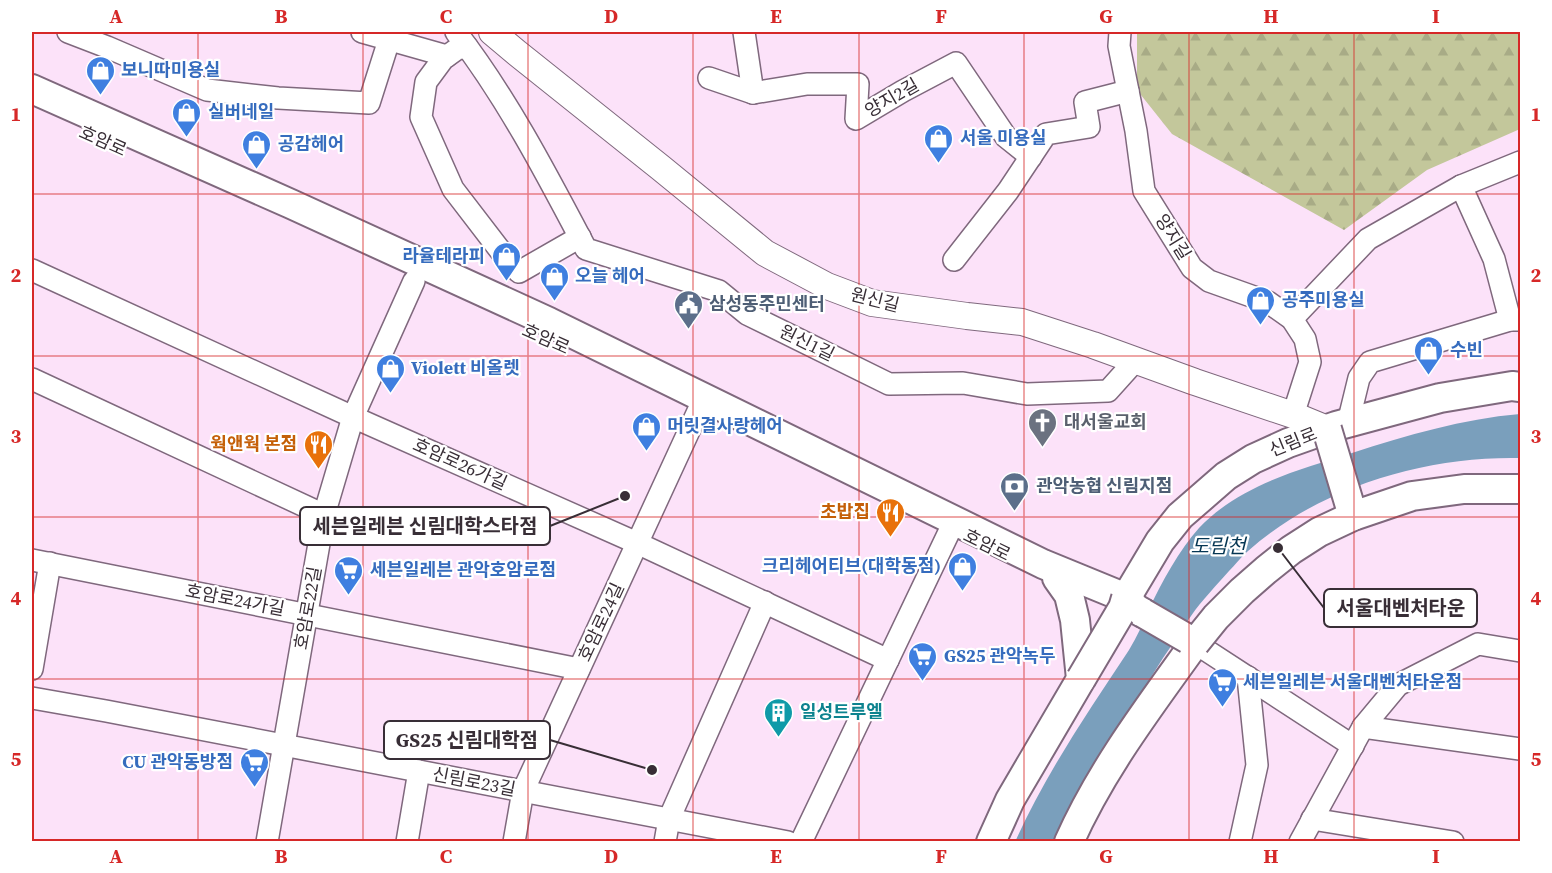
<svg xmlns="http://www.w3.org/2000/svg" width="1552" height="873" viewBox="0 0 1552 873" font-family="'Source Serif 4','Noto Sans KR',serif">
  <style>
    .forest { fill: url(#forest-firs) }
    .water { fill: #7a9fbc }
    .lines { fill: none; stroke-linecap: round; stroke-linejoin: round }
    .minor-casing { stroke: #7f687d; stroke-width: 24 }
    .tertiary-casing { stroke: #7f687d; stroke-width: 28 }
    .secondary-casing { stroke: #7f687d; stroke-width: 32 }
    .minor { stroke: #fff; stroke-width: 21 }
    .tertiary { stroke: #fff; stroke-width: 26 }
    .secondary { stroke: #fff; stroke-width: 28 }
    .secondary-bridge-casing { stroke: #7f687d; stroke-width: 32; stroke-linecap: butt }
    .secondary-bridge { stroke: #fff; stroke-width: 28 }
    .grid { fill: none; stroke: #d62828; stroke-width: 1.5; stroke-opacity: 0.55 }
    .labels { text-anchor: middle; stroke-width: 4.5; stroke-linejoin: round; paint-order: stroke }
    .shop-label { font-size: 18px; font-weight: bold; fill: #366cbe; stroke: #fff; text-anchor: start }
    .street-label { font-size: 18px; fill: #382e36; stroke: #fff }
    .service-label { font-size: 18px; font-weight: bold; fill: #4e5e75; stroke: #fff; text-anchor: start }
    .worship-label { font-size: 18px; font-weight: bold; fill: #5b616d; stroke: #fff; text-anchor: start }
    .food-label { font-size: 18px; font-weight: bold; fill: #c56008; stroke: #fff; text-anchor: end }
    .culture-label { font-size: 18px; font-weight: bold; fill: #0d838f; stroke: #fff; text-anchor: start }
    .water-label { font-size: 20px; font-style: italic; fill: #053653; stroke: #fff }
    .leader { fill: none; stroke: #382e36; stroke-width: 2 }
    .callout-dot { fill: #382e36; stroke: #fff; stroke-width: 2 }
    .callout { fill: #fff; stroke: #382e36; stroke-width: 2 }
    .callout-label { font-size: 20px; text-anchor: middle; font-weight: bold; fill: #382e36 }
    .neatline { fill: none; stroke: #d62828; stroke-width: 2 }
    .grid-label { font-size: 20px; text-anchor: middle; font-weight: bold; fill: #d62828 }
  </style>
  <defs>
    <pattern id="forest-firs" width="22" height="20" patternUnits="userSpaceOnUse" patternTransform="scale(1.5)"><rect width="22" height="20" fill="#c3c79b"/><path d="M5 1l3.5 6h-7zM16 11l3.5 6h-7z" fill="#a8ab86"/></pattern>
  </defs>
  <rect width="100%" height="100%" fill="#fce2f9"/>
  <path class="forest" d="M1137,32H1520V129L1427,170L1344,230L1172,134L1137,90Z"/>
  <path class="water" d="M1520,414V458C1425,456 1320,487 1248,551C1241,557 1235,565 1229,571C1216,586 1202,600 1191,616C1181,630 1173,644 1163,658C1125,718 1090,779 1055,841L1015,842C1046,773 1088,712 1129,650C1137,637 1143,623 1149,609C1162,582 1179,550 1199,528C1240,485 1298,470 1352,453C1408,435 1462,419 1520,414Z"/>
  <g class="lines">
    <defs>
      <g id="minor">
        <path d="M68,32L107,47L207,90L278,98L369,103L389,40"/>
        <path d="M362,32L447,56"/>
        <path d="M456,32C507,98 547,175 586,249L719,291L747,314L889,384L963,383L1027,394L1108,391L1135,361"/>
        <path d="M744,32L753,93"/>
        <path d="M1120,32L1119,46L1136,131L1144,191L1192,268L1209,281L1268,302L1292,319L1305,339L1310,362L1293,415"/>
        <path d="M467,47L457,49L443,59L426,82L421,117L453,189L509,262L519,272L580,237"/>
        <path d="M709,78L753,93L807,84H858L856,119L903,91L956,63L1006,137L1031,157"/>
        <path d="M1461,186L1494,259L1510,320"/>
        <path d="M954,260L1008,191L1046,134L1089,127L1085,102L1128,91"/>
        <path d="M32,270L353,417L637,543L888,660"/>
        <path d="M1292,319L1368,239L1461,186L1520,162"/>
        <path d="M32,379L324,515"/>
        <path d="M1348,423L1359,378L1370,362L1510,320H1520"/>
        <path d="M32,560L579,669"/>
        <path d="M1195,643L1353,746"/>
        <path d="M32,669L50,563"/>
        <path d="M32,698L106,711L788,842"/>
        <path d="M1363,727L1520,749"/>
        <path d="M1312,819L1453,842"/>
        <path d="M267,842L324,515L353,417L414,281"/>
        <path d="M407,842L419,771"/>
        <path d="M514,842L523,791L700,407"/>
        <path d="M665,842L669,819L765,602"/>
        <path d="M801,842L951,528"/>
        <path d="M1240,842L1257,765L1248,677"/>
        <path d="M1300,842L1363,727L1398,685L1478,644L1520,651"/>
      </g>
      <path id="tertiary" d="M492,32L517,53L661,168L765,253L827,286L872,303L967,316L1022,322L1093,345L1195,382L1293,415L1327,429"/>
      <g id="secondary">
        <path d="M32,89L291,204L549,322L1043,564L1126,598L1136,609L1143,613"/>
        <path d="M1126,598L1160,541L1180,516L1226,476L1253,459L1288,443L1336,426L1440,398L1512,386L1520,387"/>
        <path d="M991,842L1010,800L1081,679L1075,620L1069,595L1057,578"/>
        <path d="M1069,842C1101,770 1149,707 1195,643L1188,639"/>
      </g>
    </defs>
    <use href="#minor" class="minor-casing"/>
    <use href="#tertiary" class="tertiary-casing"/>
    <use href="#secondary" class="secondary-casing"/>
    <use href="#minor" class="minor"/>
    <use href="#tertiary" class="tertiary"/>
    <use href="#secondary" class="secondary"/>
    <defs>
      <g id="secondary-bridge">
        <path d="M1327,429L1353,516"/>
        <path d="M1143,613L1188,639"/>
        <path d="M1195,643L1216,617L1242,591L1266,570L1291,550L1319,532L1353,516L1412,496L1464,489H1520"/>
        <path d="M1081,679L1123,608L1126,598"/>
      </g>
    </defs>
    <use href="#secondary-bridge" class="secondary-bridge-casing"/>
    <use href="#secondary-bridge" class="secondary-bridge"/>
  </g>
  <path class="grid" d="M198,32V842M363,32V842M528,32V842M693,32V842M859,32V842M1024,32V842M1189,32V842M1354,32V842M32,194H1520M32,356H1520M32,517H1520M32,679H1520"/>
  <defs>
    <symbol id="shop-pin" viewBox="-11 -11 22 30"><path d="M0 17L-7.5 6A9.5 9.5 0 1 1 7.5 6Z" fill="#3f7fe0" stroke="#fff"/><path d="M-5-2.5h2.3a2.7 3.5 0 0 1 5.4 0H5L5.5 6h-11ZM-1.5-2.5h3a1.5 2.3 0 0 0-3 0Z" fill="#fff"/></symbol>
    <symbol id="civic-pin" viewBox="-11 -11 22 30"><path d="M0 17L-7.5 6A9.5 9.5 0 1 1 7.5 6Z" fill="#5c6f8a" stroke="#fff"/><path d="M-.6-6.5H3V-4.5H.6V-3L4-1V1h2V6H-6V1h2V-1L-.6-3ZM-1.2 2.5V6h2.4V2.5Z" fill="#fff"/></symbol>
    <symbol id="church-pin" viewBox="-11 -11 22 30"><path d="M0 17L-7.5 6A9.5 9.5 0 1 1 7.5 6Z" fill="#6b7280" stroke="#fff"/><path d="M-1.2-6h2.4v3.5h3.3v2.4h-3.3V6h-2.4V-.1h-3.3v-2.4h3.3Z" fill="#fff"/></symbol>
    <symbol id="restaurant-pin" viewBox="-11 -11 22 30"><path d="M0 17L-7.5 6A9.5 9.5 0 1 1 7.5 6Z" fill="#e8710a" stroke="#fff"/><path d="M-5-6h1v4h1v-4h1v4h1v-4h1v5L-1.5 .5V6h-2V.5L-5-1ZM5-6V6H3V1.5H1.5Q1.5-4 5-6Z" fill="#fff"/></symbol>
    <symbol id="bank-pin" viewBox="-11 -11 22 30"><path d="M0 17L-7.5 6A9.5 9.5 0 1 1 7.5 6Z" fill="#5c6f8a" stroke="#fff"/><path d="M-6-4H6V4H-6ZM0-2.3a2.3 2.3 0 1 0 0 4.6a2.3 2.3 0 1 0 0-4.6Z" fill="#fff"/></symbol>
    <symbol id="supermarket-pin" viewBox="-11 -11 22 30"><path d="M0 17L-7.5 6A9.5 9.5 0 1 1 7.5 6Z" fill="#3f7fe0" stroke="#fff"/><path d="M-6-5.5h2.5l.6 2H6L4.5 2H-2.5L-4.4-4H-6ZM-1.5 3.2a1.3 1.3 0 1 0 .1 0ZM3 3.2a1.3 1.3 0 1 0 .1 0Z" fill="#fff"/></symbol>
    <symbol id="building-pin" viewBox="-11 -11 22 30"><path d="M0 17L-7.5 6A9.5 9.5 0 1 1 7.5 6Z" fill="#0f9aa8" stroke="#fff"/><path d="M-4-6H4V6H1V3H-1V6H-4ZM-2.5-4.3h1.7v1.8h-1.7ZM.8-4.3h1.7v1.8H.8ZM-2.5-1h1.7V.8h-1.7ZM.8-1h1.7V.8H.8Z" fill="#fff"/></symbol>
  </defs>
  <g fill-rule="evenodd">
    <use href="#shop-pin" x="84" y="54" width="33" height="45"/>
    <use href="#shop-pin" x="170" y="96" width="33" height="45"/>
    <use href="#shop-pin" x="922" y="122" width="33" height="45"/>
    <use href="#shop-pin" x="240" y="128" width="33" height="45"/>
    <use href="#shop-pin" x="490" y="240" width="33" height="45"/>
    <use href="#shop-pin" x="538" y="260" width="33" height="45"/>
    <use href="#shop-pin" x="1244" y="284" width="33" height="45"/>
    <use href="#civic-pin" x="672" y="288" width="33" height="45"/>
    <use href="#shop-pin" x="1412" y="334" width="33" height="45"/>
    <use href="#shop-pin" x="374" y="352" width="33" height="45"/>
    <use href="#church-pin" x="1026" y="406" width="33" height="45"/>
    <use href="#shop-pin" x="630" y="410" width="33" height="45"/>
    <use href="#restaurant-pin" x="302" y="428" width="33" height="45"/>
    <use href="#bank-pin" x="998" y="470" width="33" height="45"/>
    <use href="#restaurant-pin" x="874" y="496" width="33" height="45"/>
    <use href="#shop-pin" x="946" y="550" width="33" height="45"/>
    <use href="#supermarket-pin" x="332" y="554" width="33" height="45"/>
    <use href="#supermarket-pin" x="906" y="640" width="33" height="45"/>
    <use href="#supermarket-pin" x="1206" y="666" width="33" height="45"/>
    <use href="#building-pin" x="762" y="696" width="33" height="45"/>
    <use href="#supermarket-pin" x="238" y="746" width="33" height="45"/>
  </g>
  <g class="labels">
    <g class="shop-label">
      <text x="121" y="76">보니따미용실</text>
      <text x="208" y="118">실버네일</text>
      <text x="960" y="144">서울 미용실</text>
      <text x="278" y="150">공감헤어</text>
      <text x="485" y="262" text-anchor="end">라율테라피</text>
      <text x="575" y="282">오늘 헤어</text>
      <text x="1282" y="306">공주미용실</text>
      <text x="1450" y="356">수빈</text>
      <text x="411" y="374">Violett 비올렛</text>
      <text x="667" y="432">머릿결사랑헤어</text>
      <text x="941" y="572" text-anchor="end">크리헤어티브(대학동점)</text>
      <text x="370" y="576">세븐일레븐 관악호암로점</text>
      <text x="944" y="662">GS25 관악녹두</text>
      <text x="1243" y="688">세븐일레븐 서울대벤처타운점</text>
      <text x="233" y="768" text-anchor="end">CU 관악동방점</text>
    </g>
    <g class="street-label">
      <text transform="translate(892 98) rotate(-30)" y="6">양지2길</text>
      <text transform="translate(103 141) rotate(24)" y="6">호암로</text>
      <text transform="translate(1173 237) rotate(58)" y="6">양지길</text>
      <text transform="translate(875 300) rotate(14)" y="6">원신길</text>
      <text transform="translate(546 339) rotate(24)" y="6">호암로</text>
      <text transform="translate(807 343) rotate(26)" y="6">원신1길</text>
      <text transform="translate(1293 442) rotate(-22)" y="6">신림로</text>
      <text transform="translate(460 464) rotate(24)" y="6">호암로26가길</text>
      <text transform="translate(987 545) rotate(26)" y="6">호암로</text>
      <text transform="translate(235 600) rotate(11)" y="6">호암로24가길</text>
      <text transform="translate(308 608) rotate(-80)" y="6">호암로22길</text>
      <text transform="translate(601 622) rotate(-65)" y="6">호암로24길</text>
      <text transform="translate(474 782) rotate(11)" y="6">신림로23길</text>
    </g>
    <g class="service-label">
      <text x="709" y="310">삼성동주민센터</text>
      <text x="1036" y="492">관악농협 신림지점</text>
    </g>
    <g class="worship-label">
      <text x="1064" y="428">대서울교회</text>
    </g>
    <g class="food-label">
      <text x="297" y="450">웍앤웍 본점</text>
      <text x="870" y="518">초밥집</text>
    </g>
    <g class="culture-label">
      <text x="800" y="718">일성트루엘</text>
    </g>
    <g class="water-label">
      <text x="1218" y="553">도림천</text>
    </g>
  </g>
  <path class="leader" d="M625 496L550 526M1278 548L1324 608M652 770L550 740"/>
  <g class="callout-dot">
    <circle cx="625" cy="496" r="6"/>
    <circle cx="1278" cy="548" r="6"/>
    <circle cx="652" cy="770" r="6"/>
  </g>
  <g class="callout">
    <rect x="300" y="507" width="250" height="38" rx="6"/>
    <rect x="1324" y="589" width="153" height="38" rx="6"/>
    <rect x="384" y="721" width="166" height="38" rx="6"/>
  </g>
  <g class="callout-label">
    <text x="425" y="533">세븐일레븐 신림대학스타점</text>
    <text x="1401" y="615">서울대벤처타운</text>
    <text x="467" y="747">GS25 신림대학점</text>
  </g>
  <rect width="1552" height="873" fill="none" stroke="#ffffff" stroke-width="66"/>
  <rect x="33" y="33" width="1486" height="807" class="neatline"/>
  <g class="grid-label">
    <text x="116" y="23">A</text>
    <text x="281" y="23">B</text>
    <text x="446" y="23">C</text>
    <text x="611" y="23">D</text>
    <text x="776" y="23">E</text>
    <text x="941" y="23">F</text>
    <text x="1106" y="23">G</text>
    <text x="1271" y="23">H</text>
    <text x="1436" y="23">I</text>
    <text x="16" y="121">1</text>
    <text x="1536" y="121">1</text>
    <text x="16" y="282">2</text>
    <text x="1536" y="282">2</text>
    <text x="16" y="443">3</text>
    <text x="1536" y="443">3</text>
    <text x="16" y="605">4</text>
    <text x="1536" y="605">4</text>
    <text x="16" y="766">5</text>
    <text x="1536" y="766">5</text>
    <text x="116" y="863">A</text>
    <text x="281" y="863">B</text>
    <text x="446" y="863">C</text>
    <text x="611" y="863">D</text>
    <text x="776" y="863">E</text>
    <text x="941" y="863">F</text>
    <text x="1106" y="863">G</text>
    <text x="1271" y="863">H</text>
    <text x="1436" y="863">I</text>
  </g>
</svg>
